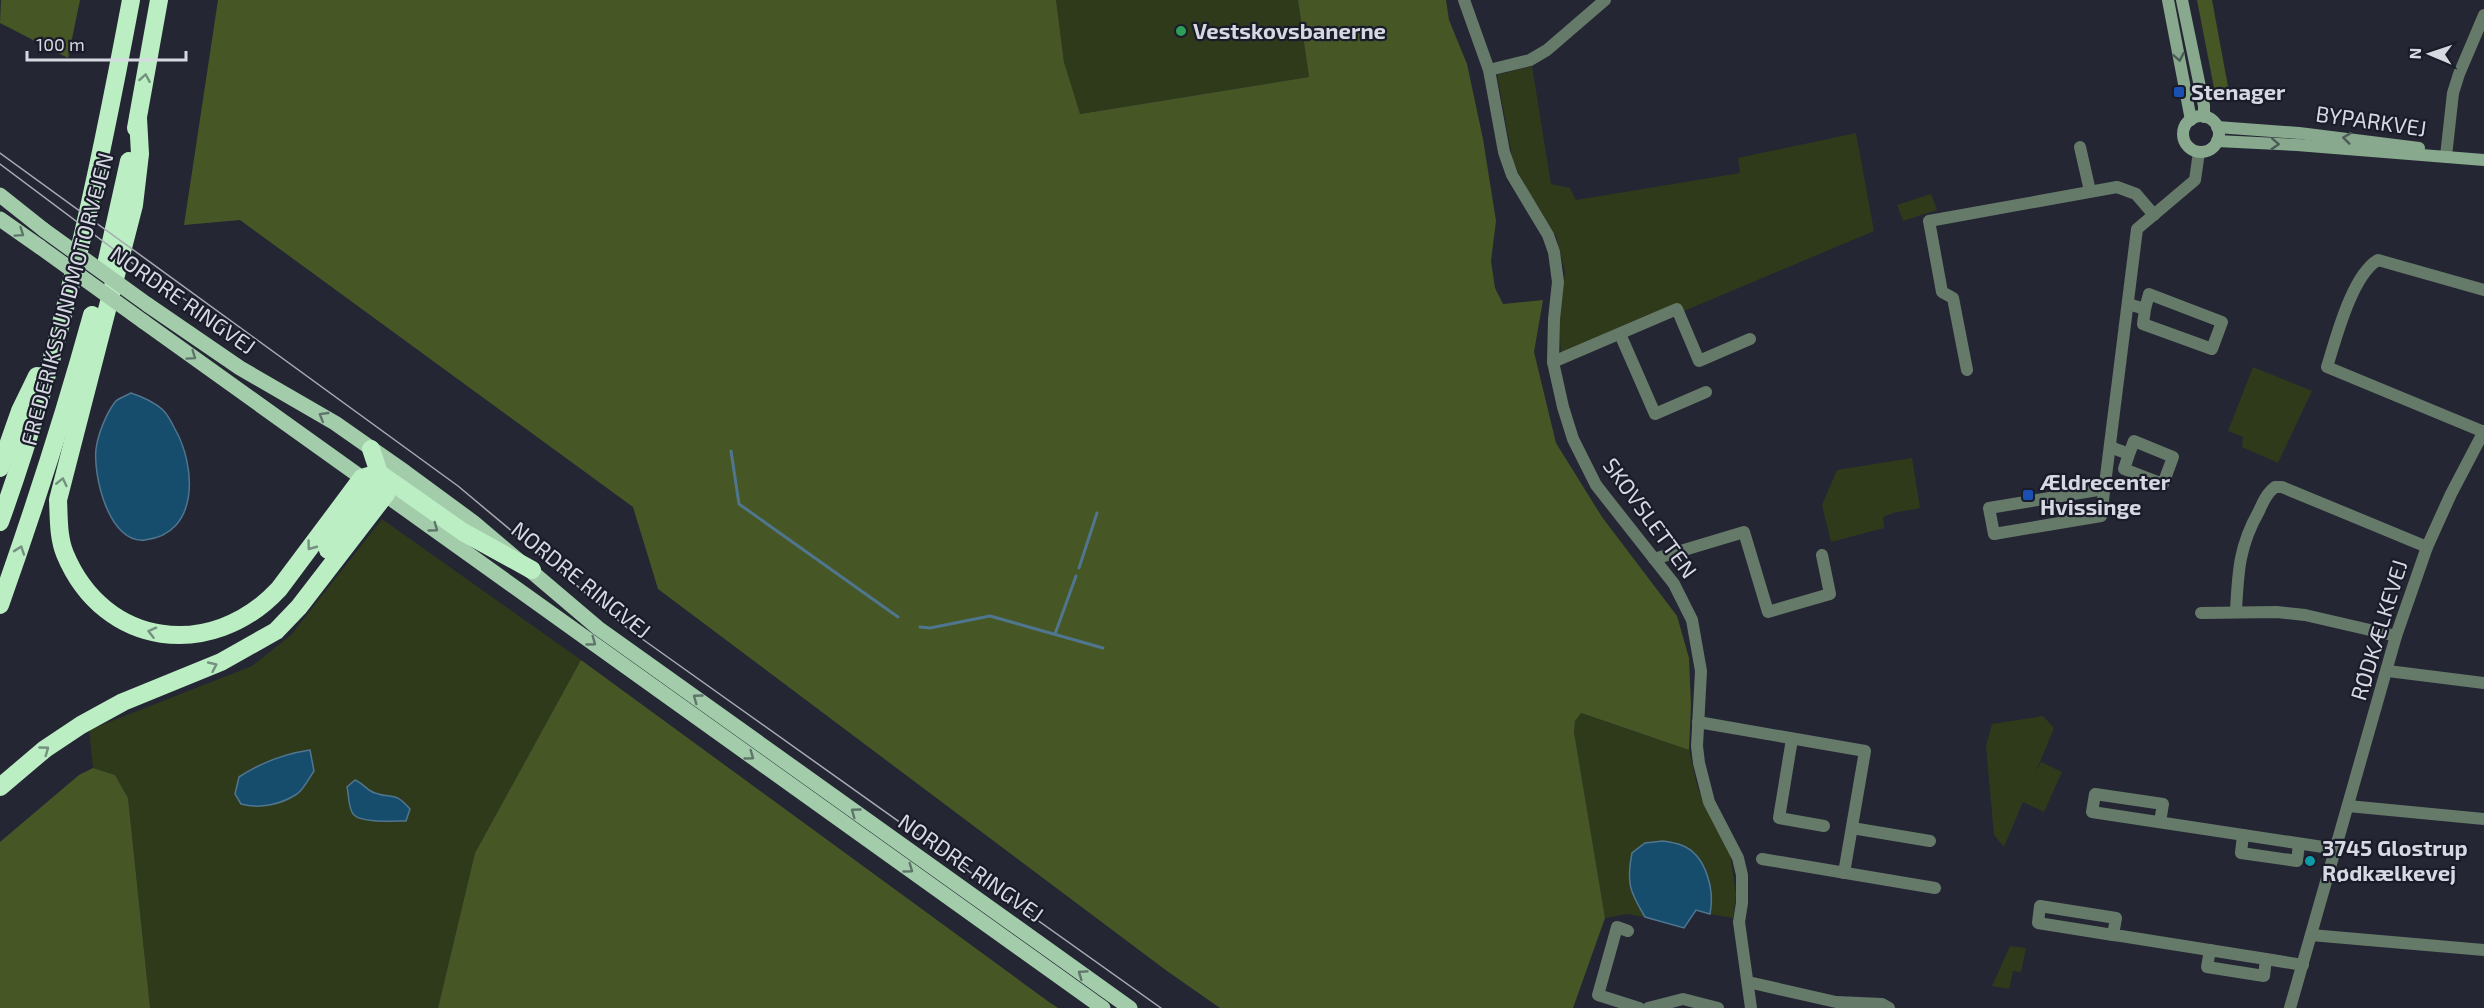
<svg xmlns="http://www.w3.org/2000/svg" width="2484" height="1008" viewBox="0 0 2484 1008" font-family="'Exo 2',sans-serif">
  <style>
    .green { fill: #2f3a1b }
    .forest { fill: #465725 }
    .water { fill: #164c6c; stroke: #50768f; stroke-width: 1.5 }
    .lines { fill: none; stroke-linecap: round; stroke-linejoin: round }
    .stream { stroke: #50768f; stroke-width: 3 }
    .street { stroke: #667a69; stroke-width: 12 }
    .secondary { stroke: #88a98e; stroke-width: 12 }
    .primary { stroke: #a3cdaa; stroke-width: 15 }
    .highway { stroke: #bceec4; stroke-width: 18 }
    .tram { stroke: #a8aab4; stroke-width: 1.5 }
    .primary-bridge { stroke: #a3cdaa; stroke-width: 15 }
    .oneway { stroke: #4c5b57 }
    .oneway2 { stroke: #74907f }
    .oneway3 { stroke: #5f746a }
    .leisure-dot { fill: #2e9e5b; stroke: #1b1c2a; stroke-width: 2 }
    .transit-dot { fill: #1a4fb4; stroke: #1b1c2a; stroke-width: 2 }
    .culture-dot { fill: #0f9aa8; stroke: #1b1c2a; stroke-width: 2 }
    .labels { text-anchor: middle; stroke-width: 4.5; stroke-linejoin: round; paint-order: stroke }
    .poi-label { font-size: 22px; font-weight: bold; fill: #d7d9e2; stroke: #1b1c2a; text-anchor: start }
    .street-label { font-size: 22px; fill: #d7d9e2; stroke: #1b1c2a }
  </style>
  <rect width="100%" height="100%" fill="#242634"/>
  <g class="green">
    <path d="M1056,0H1298L1309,77L1079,114L1064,62Z"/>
    <path d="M1532,66L1551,184L1570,188L1576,200L1740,173L1738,158L1856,133L1874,231L1684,311L1679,304L1561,354L1559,321L1565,272L1556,236L1528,193L1513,162L1497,75Z"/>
    <path d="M1931,194L1937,210L1903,221L1897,205Z"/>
    <path d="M2253,367L2312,391L2278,463L2242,447L2243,437L2228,431Z"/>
    <path d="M1912,458L1920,508L1893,513L1883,517L1884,528L1831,542L1822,505L1837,470Z"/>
    <path d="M382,519L581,660L475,853L438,1008H150L128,798L115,775L93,768L89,730L252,666L291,635Z"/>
    <path d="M1580,713L1689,750L1698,789L1730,854L1736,895L1733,918L1710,914L1712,903L1707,873L1645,843L1632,853C1626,883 1630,892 1645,917L1627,914L1605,918L1574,732L1575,721Z"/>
    <path d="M2043,716L2054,728L2035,774L2041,762L2062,772L2044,812L2023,802L2004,847L1994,835L1986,746L1992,724Z"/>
    <path d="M2010,946L2026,948L2021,972L2013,971L2009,989L1992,986Z"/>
  </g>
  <g class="forest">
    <path d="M1,0H80L68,58L0,23Z"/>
    <path d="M218,0H1056L1064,62L1080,114L1309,77L1298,0H1446L1449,20L1467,64L1483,139L1496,221L1491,261L1495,288L1503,304L1543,300L1534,352L1556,443L1602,517L1677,616L1689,658L1691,705L1689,750L1581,713L1575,721L1574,732L1605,918L1573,1008H1220L1167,971L658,589L633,507L240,220L184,225Z"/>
    <path d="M2197,0H2212L2229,92L2215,93Z"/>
    <path d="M581,660L1049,1002L1058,1008H438L475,853Z"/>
    <path d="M93,768L115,775L128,798L150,1008H0V842L79,775Z"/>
  </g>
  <g class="water">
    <path d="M131,393C143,397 153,401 163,410C168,415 172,423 175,429C196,466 200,534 145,540C109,544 93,476 96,449C98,434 106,414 115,402C118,398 126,396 131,393Z"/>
    <path d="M310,750L314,771C309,778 304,789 297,794C280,805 259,809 241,804L235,794L239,777C262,762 283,754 310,750Z"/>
    <path d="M355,780C363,783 367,791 375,793C394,800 393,790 410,809L406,821C394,821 362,823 354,815C348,809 349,795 347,787Z"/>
    <path d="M1663,841C1669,842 1676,843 1681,845C1706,854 1715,890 1710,914L1696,910L1684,928L1645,917C1630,892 1626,883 1632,853L1645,843Z"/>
  </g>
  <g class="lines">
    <g class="stream">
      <path d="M731,451L739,504L898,617"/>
      <path d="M1079,568L1097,513"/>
      <path d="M920,627L930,628L990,616L1103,648"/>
      <path d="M1055,634L1076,576"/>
    </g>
    <g class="street">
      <path d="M1464,0L1489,70L1504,152L1512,175L1548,235L1554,252L1558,282L1554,319L1553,362L1563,407L1573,439L1596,485L1674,584L1692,620L1701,671L1697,746L1699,763L1709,802L1738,858L1742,875V903L1739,922L1751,1008"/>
      <path d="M1489,70L1530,60L1547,50L1605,0"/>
      <path d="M2080,147L2090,191"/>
      <path d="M2446,156L2453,93L2459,74L2484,15"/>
      <path d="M2128,304L2145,309L2143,324L2212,349L2222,322L2149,294L2145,309"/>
      <path d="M1620,334L1655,414L1706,392"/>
      <path d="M1553,362L1677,309L1699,361L1750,339"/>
      <path d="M1967,370L1953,298L1942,292L1929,221L2117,187L2136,194L2154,215"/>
      <path d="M2484,432L2327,367C2336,338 2352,275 2378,260L2484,290"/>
      <path d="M2110,447L2129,454L2124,469L2163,484L2173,457L2134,441L2129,454"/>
      <path d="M2104,489L1989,508L1994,534L2101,516L2137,229L2195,180L2199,152"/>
      <path d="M1654,559L1744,532L1768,612L1830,594L1822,555"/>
      <path d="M2236,611C2238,572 2239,546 2259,511C2263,502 2267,493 2275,487H2282L2427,547"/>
      <path d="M2201,613L2277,612L2305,615L2396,636"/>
      <path d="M2388,671L2484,683"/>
      <path d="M1698,722L1865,751L1844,873"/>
      <path d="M1792,739L1779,818L1824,826"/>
      <path d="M2348,806L2484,819"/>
      <path d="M2160,822L2163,804L2095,794L2092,812L2336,849"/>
      <path d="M1852,828L1930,841"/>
      <path d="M2243,835L2241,853L2297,861L2299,844"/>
      <path d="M1762,859L1935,888"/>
      <path d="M1628,931L1617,927L1598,995L1639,1008"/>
      <path d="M2113,935L2116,918L2040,906L2038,923L2113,935L2121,936L2266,959C2278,961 2291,963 2303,965"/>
      <path d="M2311,935L2484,950"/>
      <path d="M2210,950L2207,967L2264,976L2266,959"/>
      <path d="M1748,982L1836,1002L1882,1004L1889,1008"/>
      <path d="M1648,1008L1683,999L1718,1008"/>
      <path d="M2290,1008L2396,636L2427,547L2451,494L2484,431"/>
    </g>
    <g class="secondary">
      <path d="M2168,0L2191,120"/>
      <path d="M2182,0L2204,106V117"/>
      <circle cx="2201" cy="134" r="18"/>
      <path d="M2217,127L2299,133L2419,148"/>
      <path d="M2217,141L2297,145L2484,160"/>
    </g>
    <g class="primary">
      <path d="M0,195L44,230"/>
      <path d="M0,219L40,247"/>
      <path d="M148,305L240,368L335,423L405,472L473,522L598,628L1130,1008"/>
      <path d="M144,322L1103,1008"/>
    </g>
    <g class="highway">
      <path d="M138,118L140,154L134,205L58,500C59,518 58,537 65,554C104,648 212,661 279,589L362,478L379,473L463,532L532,570"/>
      <path d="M136,128L159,0"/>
      <path d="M107,260L129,161"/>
      <path d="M0,468L20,411L37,376"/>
      <path d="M0,522C61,353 98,176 131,0"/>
      <path d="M328,550L374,485L379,473L371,449"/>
      <path d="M0,605C34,509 65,413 92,315"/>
      <path d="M0,787L45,749L81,725L123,702L221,662L276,631L299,607L386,494"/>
    </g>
    <g class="tram">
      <path d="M0,153L458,486L631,631L1161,1008"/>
      <path d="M0,164L144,272L226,327"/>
    </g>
    <g class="primary-bridge">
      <path d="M44,230L148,305"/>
      <path d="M40,247L144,322"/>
    </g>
  </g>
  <defs><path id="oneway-chevron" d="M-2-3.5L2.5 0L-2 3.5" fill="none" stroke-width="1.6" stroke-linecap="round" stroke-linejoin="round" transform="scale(1.5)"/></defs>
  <g class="oneway">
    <use href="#oneway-chevron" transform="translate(2179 57) rotate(79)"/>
    <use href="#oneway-chevron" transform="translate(2347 138) rotate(-173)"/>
    <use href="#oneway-chevron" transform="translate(2275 144) rotate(3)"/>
  </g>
  <g class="oneway2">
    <use href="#oneway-chevron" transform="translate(145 78) rotate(-80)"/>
    <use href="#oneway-chevron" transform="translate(62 482) rotate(-77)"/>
    <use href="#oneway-chevron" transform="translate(311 546) rotate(127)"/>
    <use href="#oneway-chevron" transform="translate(20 550) rotate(-71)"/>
    <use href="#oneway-chevron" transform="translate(152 632) rotate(-166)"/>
    <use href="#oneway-chevron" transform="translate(213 666) rotate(-25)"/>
    <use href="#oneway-chevron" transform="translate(45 750) rotate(-36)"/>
  </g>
  <g class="oneway3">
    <use href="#oneway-chevron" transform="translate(20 233) rotate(35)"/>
    <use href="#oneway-chevron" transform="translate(192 356) rotate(35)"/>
    <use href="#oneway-chevron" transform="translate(323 416) rotate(-149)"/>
    <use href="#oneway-chevron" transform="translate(434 528) rotate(36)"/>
    <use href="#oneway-chevron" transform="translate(592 642) rotate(36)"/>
    <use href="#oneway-chevron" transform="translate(697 698) rotate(-144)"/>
    <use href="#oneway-chevron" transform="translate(750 756) rotate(36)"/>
    <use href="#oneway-chevron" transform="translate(855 812) rotate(-144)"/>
    <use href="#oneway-chevron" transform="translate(909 869) rotate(36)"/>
    <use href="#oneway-chevron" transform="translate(1082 974) rotate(-145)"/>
  </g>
  <circle class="leisure-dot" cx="1181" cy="31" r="6"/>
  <g class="transit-dot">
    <rect x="2173" y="86" width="12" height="12" rx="3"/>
    <rect x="2022" y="489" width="12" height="12" rx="3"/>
  </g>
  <circle class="culture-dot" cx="2310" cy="861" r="6"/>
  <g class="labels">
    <g class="poi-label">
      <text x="1193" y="39">Vestskovsbanerne</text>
      <text x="2191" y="100">Stenager</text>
      <text x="2040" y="490">Ældrecenter<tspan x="2040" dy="25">Hvissinge</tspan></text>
      <text x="2322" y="856">3745 Glostrup<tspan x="2322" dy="25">Rødkælkevej</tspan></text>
    </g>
    <g class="street-label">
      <text transform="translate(2371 121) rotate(8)" y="8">BYPARKVEJ</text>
      <text transform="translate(67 299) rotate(-75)" y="8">FREDERIKSSUNDMOTORVEJEN</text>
      <text transform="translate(183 300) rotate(35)" y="8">NORDRE RINGVEJ</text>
      <text transform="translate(1650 518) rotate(54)" y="8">SKOVSLETTEN</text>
      <text transform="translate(581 580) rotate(39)" y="8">NORDRE RINGVEJ</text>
      <text transform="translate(2379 630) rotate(-73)" y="8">RØDKÆLKEVEJ</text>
      <text transform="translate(971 868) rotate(35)" y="8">NORDRE RINGVEJ</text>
    </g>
  </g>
  <g transform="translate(2430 54) rotate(272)" stroke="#1b1c2a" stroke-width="4.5" paint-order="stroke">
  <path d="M0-4.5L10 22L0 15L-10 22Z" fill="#d7d9e2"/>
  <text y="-9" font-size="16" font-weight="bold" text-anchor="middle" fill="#d7d9e2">N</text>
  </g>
  <path d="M27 51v9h159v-9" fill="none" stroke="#d7d9e2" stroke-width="3"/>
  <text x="36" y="51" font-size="18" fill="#d7d9e2" stroke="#1b1c2a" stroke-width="4.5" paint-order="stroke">100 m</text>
</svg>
